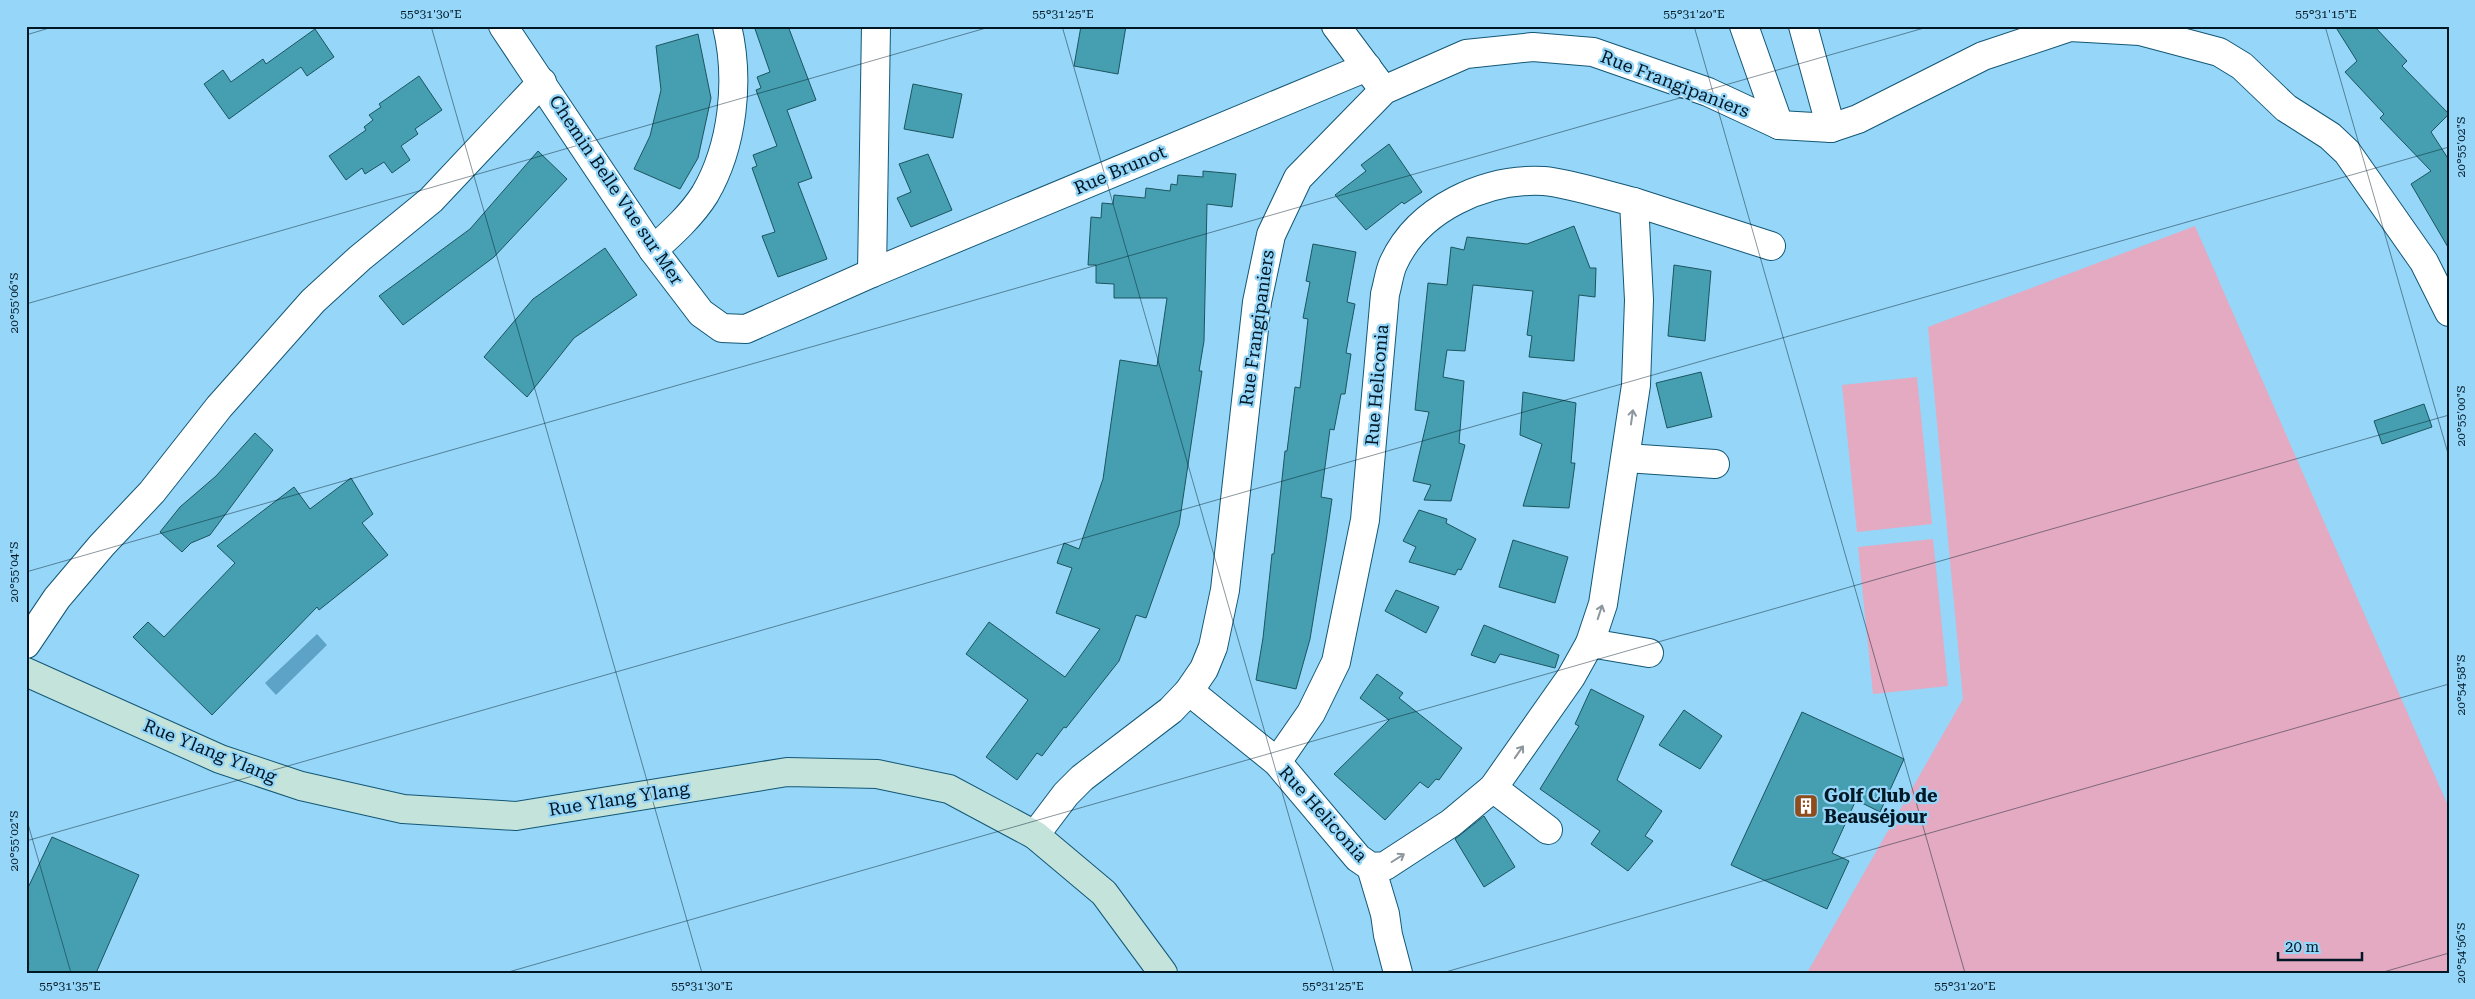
<svg xmlns="http://www.w3.org/2000/svg" width="2475" height="999" viewBox="0 0 2475 999" font-family="'Roboto Serif',serif">
  <style>
    .green { fill: #e3aac2 }
    .water { fill: #5da3c7 }
    .building { fill: #459fb0; stroke: #1c5560 }
    .lines { fill: none; stroke-linecap: round; stroke-linejoin: round }
    .street-casing { stroke: #135775; stroke-width: 30 }
    .secondary-casing { stroke: #135775; stroke-width: 30 }
    .street { stroke: #fff; stroke-width: 28 }
    .secondary { stroke: #c3e3db; stroke-width: 28 }
    .oneway { stroke: #8c979d }
    .ticks { fill: none; stroke: #001825; stroke-width: 1; stroke-opacity: 0.45 }
    .labels { text-anchor: middle; stroke-width: 4.5; stroke-linejoin: round; paint-order: stroke }
    .street-label { font-size: 18px; fill: #001825; stroke: #96d6f8 }
    .poi-label { font-size: 18px; font-weight: bold; fill: #001825; stroke: #96d6f8; text-anchor: start }
    .neatline { fill: none; stroke: #001825; stroke-width: 2 }
    .ticks-label { font-size: 12px; text-anchor: middle; fill: #001825 }
  </style>
  <rect width="100%" height="100%" fill="#96d6f8"/>
  <g class="green">
    <path d="M2195,226L2449,808V973H1807L1963,699L1928,327Z"/>
    <path d="M1917,377L1932,524L1857,532L1842,385Z"/>
    <path d="M1933,539L1948,686L1873,694L1858,547Z"/>
  </g>
  <path class="water" d="M317,634L327,645L276,695L265,683Z"/>
  <g class="building">
    <path d="M754,26H788L816,100L787,110L812,178L798,183L827,259L778,277L762,236L775,232L752,168L757,166L753,155L777,146L756,90L761,88L757,77L770,72Z"/>
    <path d="M1081,26H1126L1118,74L1074,66Z"/>
    <path d="M2335,26H2374L2407,61L2402,66L2449,114L2431,132L2449,160V249L2411,184L2431,171L2380,118L2384,114L2345,72L2357,61Z"/>
    <path d="M315,29L334,57L307,76L301,67L229,119L204,84L223,70L231,82L263,59L266,64Z"/>
    <path d="M698,34L711,98L698,158L680,189L634,169L650,136L661,90L656,46Z"/>
    <path d="M419,76L442,110L415,129L418,134L401,146L410,160L392,173L384,162L365,174L362,168L346,180L329,156L366,130L364,127L373,120L369,115L381,107L379,104Z"/>
    <path d="M913,84L962,94L953,138L904,129Z"/>
    <path d="M1389,144L1422,192L1404,204L1402,202L1366,230L1335,195L1366,171L1361,165Z"/>
    <path d="M538,151L567,179L494,257L403,325L379,296L470,229Z"/>
    <path d="M928,154L952,210L911,227L897,198L911,192L899,164Z"/>
    <path d="M1203,171L1236,174L1232,207L1207,204L1204,341L1199,371H1202L1179,525L1146,618L1136,615L1119,661L1066,728L1064,727L1042,756L1037,753L1017,780L986,757L1028,700L966,654L989,622L1065,677L1100,629L1056,613L1072,568L1057,563L1064,543L1079,549L1103,479L1120,360L1157,366L1167,298H1114V284L1096,283V265H1088L1091,217L1101,218L1102,203L1113,204L1114,195L1145,198L1146,188L1170,191L1171,184L1177,185L1178,175L1203,177Z"/>
    <path d="M1574,226L1590,268H1596L1595,297L1579,295L1574,361L1529,357L1532,336L1527,335L1533,291L1473,285L1465,351L1447,350L1443,377L1464,381L1459,443L1465,445L1451,501L1424,500L1431,485L1413,481L1429,412L1415,410L1428,283L1447,285L1451,247L1464,250L1467,237L1527,244Z"/>
    <path d="M1313,244L1356,252L1347,302L1355,304L1346,353L1351,354L1345,394H1341L1334,430L1330,429L1321,497L1332,499L1326,541L1310,639L1296,689L1256,680L1263,638L1272,554H1274L1285,451H1287L1295,387L1300,388L1308,319L1303,318L1310,282L1306,281Z"/>
    <path d="M605,248L637,295L574,338L527,397L484,357L533,299Z"/>
    <path d="M1674,265L1711,271L1705,341L1668,336Z"/>
    <path d="M1701,372L1712,417L1667,428L1656,383Z"/>
    <path d="M1523,392L1576,403L1571,463H1575L1569,508L1523,506L1542,444L1520,435Z"/>
    <path d="M2424,404L2432,427L2382,444L2374,421Z"/>
    <path d="M255,433L273,450L210,535L191,543L182,552L160,532L180,507L216,476Z"/>
    <path d="M351,478L373,514L362,523L388,555L319,610L317,607L212,715L133,637L148,622L164,637L235,563L217,546L294,487L310,509Z"/>
    <path d="M1419,510L1447,519L1446,523L1476,539L1461,570L1458,569L1455,575L1409,562L1416,547L1403,541Z"/>
    <path d="M1513,540L1568,557L1555,603L1499,587Z"/>
    <path d="M1396,590L1439,607L1426,633L1385,611Z"/>
    <path d="M1484,625L1559,655L1555,668L1500,654L1495,663L1471,655Z"/>
    <path d="M1377,674L1403,693L1399,698L1462,748L1439,780L1436,779L1428,788L1420,782L1385,820L1334,774L1389,720L1360,698Z"/>
    <path d="M1591,689L1644,716L1617,780L1662,811L1645,836L1653,841L1628,871L1591,844L1600,831L1540,789L1579,726L1575,724Z"/>
    <path d="M1684,710L1722,736L1700,769L1659,745Z"/>
    <path d="M1802,712L1904,759L1880,812L1856,800L1832,853L1849,861L1827,909L1731,865Z"/>
    <path d="M1484,816L1515,867L1484,887L1455,839Z"/>
    <path d="M52,837L139,875L96,973H26L29,963L26,961V892Z"/>
  </g>
  <g class="lines">
    <defs>
      <g id="street">
        <path d="M503,26L653,250L701,313L722,328L746,329L872,273L1367,67"/>
        <path d="M1336,26L1377,81"/>
        <path d="M1744,26L1779,125"/>
        <path d="M1803,26L1831,128"/>
        <path d="M1634,202L1771,246"/>
        <path d="M653,250C671,234 692,215 705,194C733,146 740,80 727,26"/>
        <path d="M872,273L876,26"/>
        <path d="M1626,458L1715,464"/>
        <path d="M1590,643L1649,653"/>
        <path d="M26,644L57,598L102,545L152,492L219,407L313,301L360,258L431,200L542,82"/>
        <path d="M1189,691L1277,762L1358,858L1371,867L1385,866L1451,823L1493,788L1571,677L1590,643L1603,604L1636,385L1639,300L1634,202C1608,196 1569,183 1544,181C1486,178 1418,208 1393,264C1389,273 1388,284 1385,294L1365,520L1336,662L1311,713L1277,762"/>
        <path d="M1493,788L1548,830"/>
        <path d="M1035,835L1066,794L1082,778L1171,710L1189,691L1204,669L1213,647L1225,590L1257,302L1271,235L1298,178L1384,90L1466,54L1533,47L1593,52L1708,92L1779,125L1831,128L1858,119L1983,56L2070,27L2140,31L2219,52L2242,66L2286,108L2330,136L2347,152L2424,262L2449,312"/>
        <path d="M1371,867L1385,914L1388,935L1398,973"/>
      </g>
      <path id="secondary" d="M26,672L220,759L301,786L403,809L516,816L787,772L877,774L949,789L1035,835L1104,893L1163,973"/>
    </defs>
    <use href="#street" class="street-casing"/>
    <use href="#secondary" class="secondary-casing"/>
    <use href="#street" class="street"/>
    <use href="#secondary" class="secondary"/>
  </g>
  <defs><path id="oneway-shaft" d="M-6 0H5M1.5-3L5.5 0L1.5 3" fill="none" stroke-width="1.6" stroke-linecap="round" stroke-linejoin="round" transform="scale(1.25)"/></defs>
  <g class="oneway">
    <use href="#oneway-shaft" transform="translate(1632 417) rotate(-82)"/>
    <use href="#oneway-shaft" transform="translate(1600 612) rotate(-72)"/>
    <use href="#oneway-shaft" transform="translate(1519 752) rotate(-55)"/>
    <use href="#oneway-shaft" transform="translate(1398 858) rotate(-32)"/>
  </g>
  <path class="ticks" d="M431,26L702,973M1062,26L1334,973M1694,26L1965,973M2325,26L2449,457M26,35L56,26M26,304L993,26M26,572L1931,26M26,817L71,973M26,841L2449,147M505,973L2449,415M1442,973L2449,684M2380,973L2449,953"/>
  <defs>
    <symbol id="building-square" viewBox="-11 -11 22 22"><rect x="-9" y="-9" width="18" height="18" rx="4" fill="#8f4c1c" stroke="#96d6f8"/><path d="M-4-6H4V6H1V3H-1V6H-4ZM-2.5-4.3h1.7v1.8h-1.7ZM.8-4.3h1.7v1.8H.8ZM-2.5-1h1.7V.8h-1.7ZM.8-1h1.7V.8H.8Z" fill="#fff"/></symbol>
  </defs>
  <g fill-rule="evenodd">
    <use href="#building-square" x="1792" y="792" width="28" height="28"/>
  </g>
  <g class="labels">
    <g class="street-label">
      <text transform="translate(1675 84) rotate(21)" y="6">Rue Frangipaniers</text>
      <text transform="translate(1120 170) rotate(-23)" y="6">Rue Brunot</text>
      <text transform="translate(616 190) rotate(56)" y="6">Chemin Belle Vue sur Mer</text>
      <text transform="translate(1257 328) rotate(-82)" y="6">Rue Frangipaniers</text>
      <text transform="translate(1377 385) rotate(-85)" y="6">Rue Heliconia</text>
      <text transform="translate(210 751) rotate(22)" y="6">Rue Ylang Ylang</text>
      <text transform="translate(619 799) rotate(-9)" y="6">Rue Ylang Ylang</text>
      <text transform="translate(1323 814) rotate(48)" y="6">Rue Heliconia</text>
    </g>
    <g class="poi-label">
      <text x="1824" y="802">Golf Club de<tspan x="1824" dy="21">Beauséjour</tspan></text>
    </g>
  </g>
  <rect width="2475" height="999" fill="none" stroke="#96d6f8" stroke-width="55"/>
  <path d="M2278 952v8h84v-8" fill="none" stroke="#001825" stroke-width="2.5"/>
  <text x="2285" y="952" font-size="15" fill="#001825" stroke="#96d6f8" stroke-width="4" paint-order="stroke">20 m</text>
  <rect x="28" y="28" width="2420" height="944" class="neatline"/>
  <g class="ticks-label">
    <text x="431" y="18">55°31'30"E</text>
    <text x="1063" y="18">55°31'25"E</text>
    <text x="1694" y="18">55°31'20"E</text>
    <text x="2326" y="18">55°31'15"E</text>
    <text transform="translate(2461 147) rotate(-90)" y="4">20°55'02"S</text>
    <text transform="translate(14 303) rotate(-90)" y="4">20°55'06"S</text>
    <text transform="translate(2461 416) rotate(-90)" y="4">20°55'00"S</text>
    <text transform="translate(14 572) rotate(-90)" y="4">20°55'04"S</text>
    <text transform="translate(2461 685) rotate(-90)" y="4">20°54'58"S</text>
    <text transform="translate(14 841) rotate(-90)" y="4">20°55'02"S</text>
    <text transform="translate(2461 953) rotate(-90)" y="4">20°54'56"S</text>
    <text x="70" y="990">55°31'35"E</text>
    <text x="702" y="990">55°31'30"E</text>
    <text x="1333" y="990">55°31'25"E</text>
    <text x="1965" y="990">55°31'20"E</text>
  </g>
</svg>
